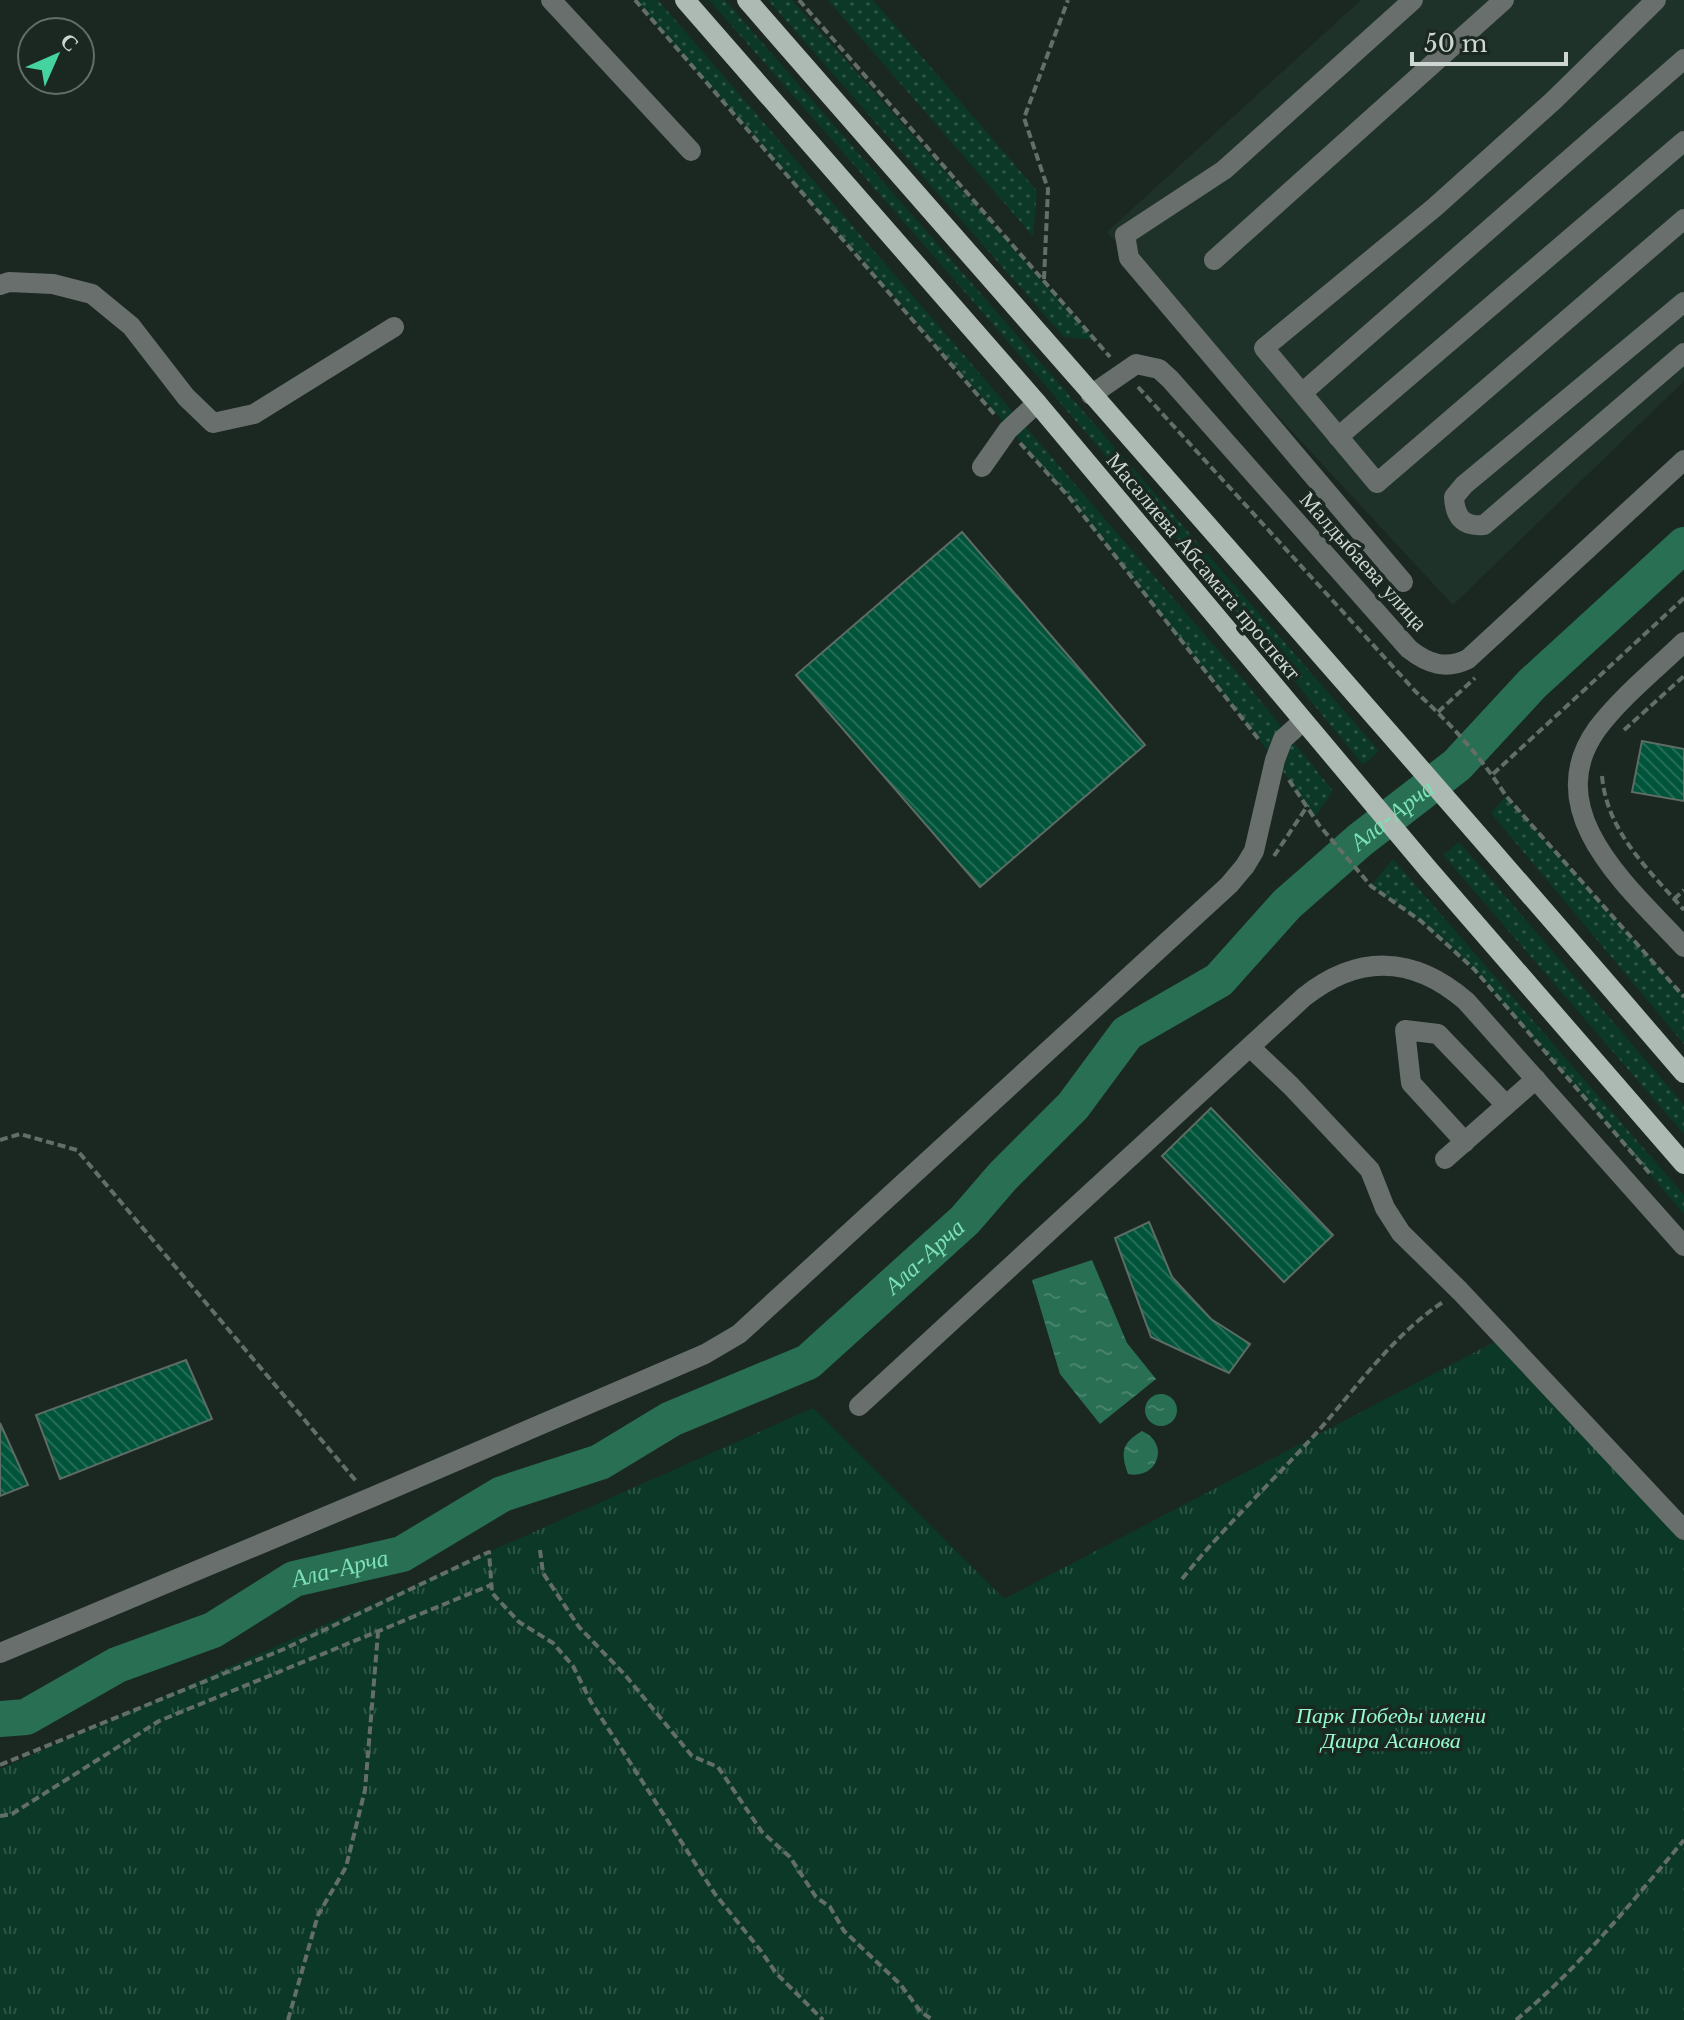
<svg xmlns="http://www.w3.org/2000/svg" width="1684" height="2020" viewBox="0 0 1684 2020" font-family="'Libre Baskerville',serif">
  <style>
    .built { fill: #1f3229 }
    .grass { fill: url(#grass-dots) }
    .park { fill: url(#park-tufts) }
    .water { fill: url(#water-ripples) }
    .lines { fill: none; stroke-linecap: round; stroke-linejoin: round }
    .river { stroke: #296f54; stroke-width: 36 }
    .building { fill: url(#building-back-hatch); stroke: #5d6c64; stroke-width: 2 }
    .path { stroke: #636e69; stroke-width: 4; stroke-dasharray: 8 4; stroke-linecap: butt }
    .minor { stroke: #696f6c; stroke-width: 20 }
    .major { stroke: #adbab3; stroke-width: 20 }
    .labels { text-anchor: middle; stroke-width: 7; stroke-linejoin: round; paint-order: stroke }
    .street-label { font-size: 22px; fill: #ced6d2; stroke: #1b2822 }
    .park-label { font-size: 22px; font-style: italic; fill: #95f9cd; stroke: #1b2822 }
    .water-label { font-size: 24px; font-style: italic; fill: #7de1b6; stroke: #1b2822 }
  </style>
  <defs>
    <pattern id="grass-dots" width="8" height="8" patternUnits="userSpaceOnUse" patternTransform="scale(2)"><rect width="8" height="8" fill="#0b3827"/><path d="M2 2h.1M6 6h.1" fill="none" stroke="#2d5445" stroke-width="1.8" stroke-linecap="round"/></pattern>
    <pattern id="park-tufts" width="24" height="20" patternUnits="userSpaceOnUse" patternTransform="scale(2)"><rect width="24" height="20" fill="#0b3827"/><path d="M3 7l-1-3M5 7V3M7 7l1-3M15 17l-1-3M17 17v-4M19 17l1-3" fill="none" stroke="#2d5445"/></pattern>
    <pattern id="water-ripples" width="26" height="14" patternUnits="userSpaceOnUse" patternTransform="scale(2)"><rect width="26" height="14" fill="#296f54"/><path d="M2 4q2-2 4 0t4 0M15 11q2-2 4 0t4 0" fill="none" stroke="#47836c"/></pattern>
    <pattern id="building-back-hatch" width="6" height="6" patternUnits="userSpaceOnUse" patternTransform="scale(2)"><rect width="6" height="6" fill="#00543a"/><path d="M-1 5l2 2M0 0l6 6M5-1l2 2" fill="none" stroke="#246c56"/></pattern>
  </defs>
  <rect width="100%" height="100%" fill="#1b2822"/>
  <path class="built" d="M1361,0H1684V381L1453,605L1107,232Z"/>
  <g class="grass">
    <path d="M635,0H658L1242,678L1333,791L1315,817L1275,760L1069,497Z"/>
    <path d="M709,0H725L1379,751L1363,765C1152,504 931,252 709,0Z"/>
    <path d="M768,0H792L1095,340L1064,337Z"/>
    <path d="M828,0H873L1037,191L1033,236Z"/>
    <path d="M1506,796L1684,996V1044L1491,813Z"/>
    <path d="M1459,842L1684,1105V1134L1443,855Z"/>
    <path d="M1393,859L1684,1195V1214L1474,969L1421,921L1371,886Z"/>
  </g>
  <path class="park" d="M1506,1336L1684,1540V2020H0V1769L813,1408L1004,1599Z"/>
  <g class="water">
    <path d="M1092,1260L1127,1343L1156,1379L1100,1424L1060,1374L1032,1280Z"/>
    <circle cx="1161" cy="1410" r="16"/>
    <path d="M1142,1431C1171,1444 1157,1480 1128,1474C1120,1452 1122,1443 1142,1431Z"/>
  </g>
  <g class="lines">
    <path class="river" id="s1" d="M0,1719L26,1717L117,1665L213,1630L294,1579L402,1554L502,1494L600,1462L671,1419L808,1362L965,1220L1003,1176L1073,1106L1127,1033L1219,980L1287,904L1360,840L1457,765L1532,684L1684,545"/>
  </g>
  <g class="building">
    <path d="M962,532L1145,745L980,887L796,675Z"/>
    <path d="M1642,741L1684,749V801L1632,792Z"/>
    <path d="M1211,1108L1333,1235L1284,1282L1162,1156Z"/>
    <path d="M1149,1222L1172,1277L1211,1319L1250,1344L1229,1373L1151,1337L1115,1238Z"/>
    <path d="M186,1360L212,1419L60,1479L36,1415Z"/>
    <path d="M0,1423L28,1485L0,1496Z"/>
  </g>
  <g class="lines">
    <g class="path">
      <path d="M635,0L995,415"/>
      <path d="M799,0L1110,357"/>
      <path d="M1044,279L1048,189L1024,118L1068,0"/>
      <path d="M1138,387L1416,692C1450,723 1482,758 1506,796L1684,997"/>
      <path d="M1020,443L1069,497L1260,741"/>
      <path d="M1438,712L1475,678"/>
      <path d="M1624,730L1684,676"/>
      <path d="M1493,774L1684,598"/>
      <path d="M1602,776C1607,832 1648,869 1684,910"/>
      <path d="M1289,780L1319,825L1371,886L1421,921L1474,969L1652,1176"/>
      <path d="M1274,856L1308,805"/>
      <path d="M1674,899L1684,890"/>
      <path d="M0,1140L20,1134L77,1150L356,1481"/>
      <path d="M540,1550L543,1573L579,1627L625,1675L692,1756L718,1767L762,1832L790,1857L816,1897L830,1907L844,1931L900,1984L921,2012L933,2020"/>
      <path d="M1182,1579C1222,1529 1268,1486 1311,1439C1354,1392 1389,1338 1443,1302"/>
      <path d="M0,1765L284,1649L489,1552L492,1593L519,1622L553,1643L573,1666L591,1702L715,1894L761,1951L776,1973L823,2020"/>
      <path d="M0,1816L12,1814L159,1721L491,1585"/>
      <path d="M288,2020L318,1915L346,1867L365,1790L378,1633"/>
      <path d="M1516,2020C1579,1968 1632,1902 1684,1840"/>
    </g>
    <g class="minor">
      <path d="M551,0L691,151"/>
      <path d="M1656,0L1553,101L1435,207L1264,348L1377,483L1684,219"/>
      <path d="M1214,260L1504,0"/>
      <path d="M0,285L9,282L53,284L92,294L131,326L186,397L213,423L254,414L394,327"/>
      <path d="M1684,302L1464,485L1454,497C1455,517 1463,527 1484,525L1684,353"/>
      <path d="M1302,393L1684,59"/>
      <path d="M1091,395L1136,364L1159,369L1170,379L1409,649C1428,664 1446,670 1468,659L1684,460"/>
      <path d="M1338,437L1684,141"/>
      <path d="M982,467L1008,430L1037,403"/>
      <path d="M1403,582L1129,258L1125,235L1224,170L1413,0"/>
      <path d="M1684,642C1655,670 1621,697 1597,729C1537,813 1632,890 1684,947"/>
      <path d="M1250,1047L1291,1086L1370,1170L1385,1208L1401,1233L1460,1291L1684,1530"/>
      <path d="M1465,1142L1411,1083L1405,1030L1438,1034L1506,1105"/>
      <path d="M1445,1159L1536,1079"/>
      <path d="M859,1406L1304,997C1358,954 1413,955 1466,1001L1684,1246"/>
      <path d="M0,1653L370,1498L705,1354L739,1334L1229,885L1245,866L1254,851L1275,760L1283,739L1302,722"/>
    </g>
    <g class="major">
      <path d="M685,0L1037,403L1428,869L1684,1164"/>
      <path d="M747,0C1059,358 1375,713 1684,1073"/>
    </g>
  </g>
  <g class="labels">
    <g class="street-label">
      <text transform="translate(1364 561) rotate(48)" y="8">Малдыбаева улица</text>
      <text transform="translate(1204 566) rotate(50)" y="8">Масалиева Абсамата проспект</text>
    </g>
    <g class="park-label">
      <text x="1391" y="1723">Парк Победы имени<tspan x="1391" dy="25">Даира Асанова</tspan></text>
    </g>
    <g class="water-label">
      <text dy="8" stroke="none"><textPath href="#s1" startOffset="1696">Ала-Арча</textPath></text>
      <text dy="8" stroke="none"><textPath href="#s1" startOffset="1048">Ала-Арча</textPath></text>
      <text dy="8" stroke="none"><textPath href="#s1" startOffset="376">Ала-Арча</textPath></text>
    </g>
  </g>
  <g transform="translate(56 56) rotate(45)"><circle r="38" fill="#1b2822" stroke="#636e68" stroke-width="2"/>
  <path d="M0-6L14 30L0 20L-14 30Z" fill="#45d49f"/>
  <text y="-12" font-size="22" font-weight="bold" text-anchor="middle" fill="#ced6d2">С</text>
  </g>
  <path d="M1412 52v12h154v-12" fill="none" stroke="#ced6d2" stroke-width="4"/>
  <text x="1424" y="52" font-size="24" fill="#ced6d2" stroke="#1b2822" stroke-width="6" paint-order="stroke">50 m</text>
</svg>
